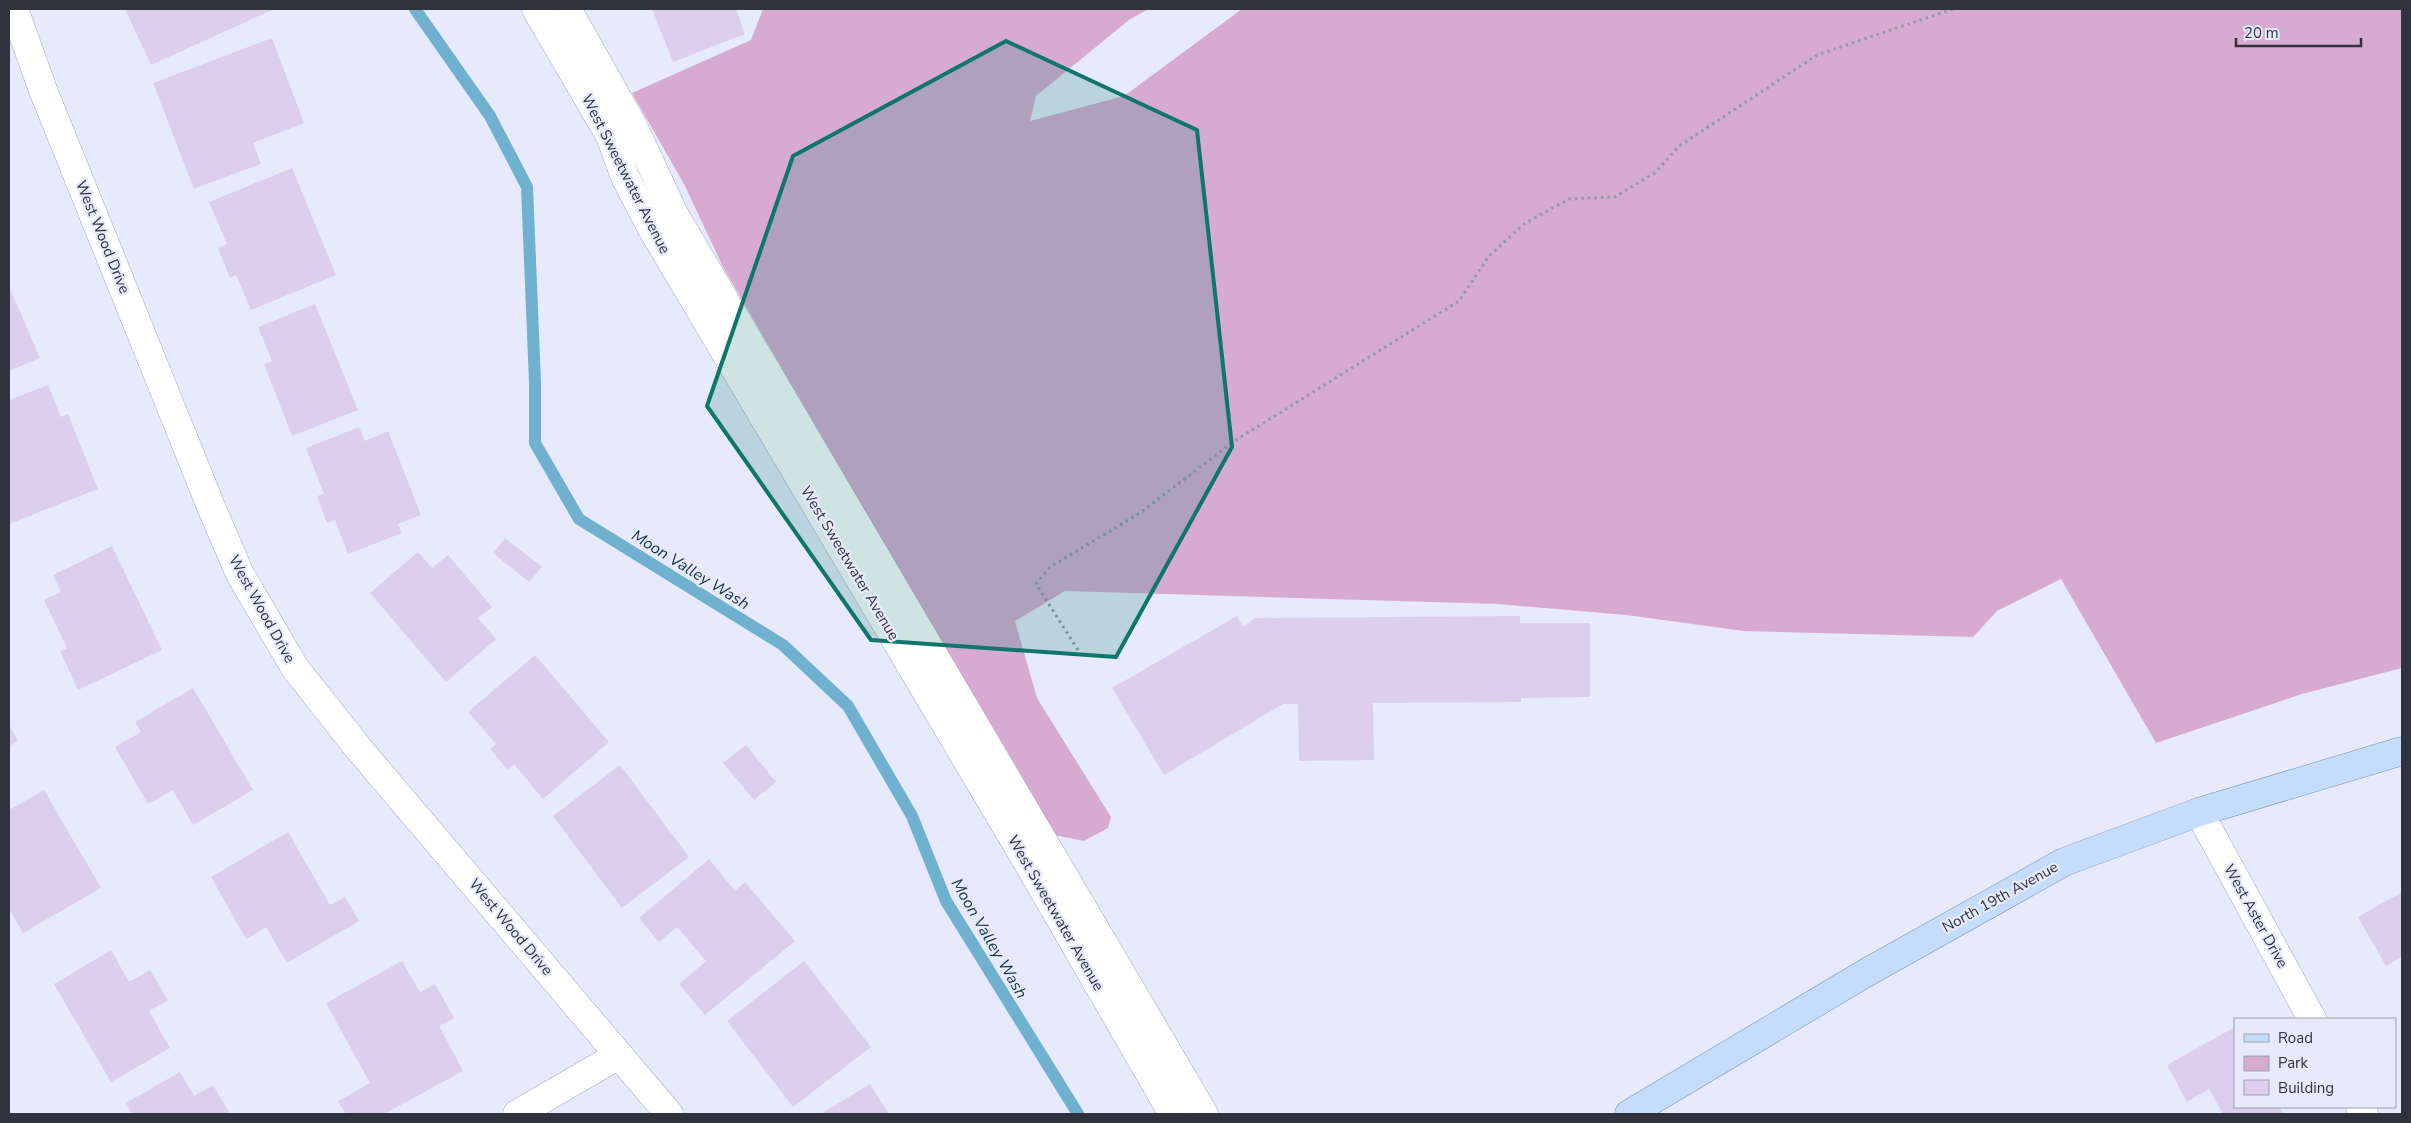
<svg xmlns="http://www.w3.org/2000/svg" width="2411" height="1123" viewBox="0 0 2411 1123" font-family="'Nunito Sans',sans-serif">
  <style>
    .green { fill: #d7abd1 }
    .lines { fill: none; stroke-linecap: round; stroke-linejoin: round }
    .stream { stroke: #6fb1ce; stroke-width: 12 }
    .building { fill: #dccfed }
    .minor-casing { stroke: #a6aac7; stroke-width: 29 }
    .primary-casing { stroke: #7893b6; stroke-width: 29 }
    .path { stroke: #9496a6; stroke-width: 3; stroke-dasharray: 2.5 4; stroke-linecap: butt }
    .minor { stroke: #fff; stroke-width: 28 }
    .primary { stroke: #c5ddfa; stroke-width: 28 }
    .marked { fill: #0f766e; fill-opacity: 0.2; stroke: #0f766e; stroke-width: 4; stroke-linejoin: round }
    .labels { text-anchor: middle; stroke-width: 4.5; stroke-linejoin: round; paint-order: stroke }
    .street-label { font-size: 15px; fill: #30323e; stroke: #e7eafc }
    .water-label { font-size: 16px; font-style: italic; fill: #143441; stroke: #e7eafc }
  </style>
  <rect width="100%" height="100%" fill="#e7eafc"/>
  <path class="green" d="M763,9H1148L1129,20L1036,96L1030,121L1124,96L1242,9H2402V668L2302,694L2156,743L2061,579L1997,611L1973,637L1744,631L1626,615L1498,604L1065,591L1015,621L1037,698L1111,817L1108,828L1084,841L1054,835L723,267L684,184L632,93L751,40Z"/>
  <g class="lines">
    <path class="stream" d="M415,9L490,116L527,187L535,382V443L579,519L783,645L848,706L912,816L946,901L1078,1114"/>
  </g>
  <g class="building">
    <path d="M125,9H274L151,65Z"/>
    <path d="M652,9H736L745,34L673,62Z"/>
    <path d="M272,38L304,123L253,143L261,164L194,189L153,83Z"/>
    <path d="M292,168L336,275L251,310L236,275L230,278L218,248L227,244L209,202Z"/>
    <path d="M9,286L40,358L9,371Z"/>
    <path d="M315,304L358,410L292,436L264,364L272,361L258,327Z"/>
    <path d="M48,385L61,417L68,414L98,489L9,524V400Z"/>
    <path d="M359,427L365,441L388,431L421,515L398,524L402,533L348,554L335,520L327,523L317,496L324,494L306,448Z"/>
    <path d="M505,538L542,567L529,582L493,553Z"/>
    <path d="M112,546L162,650L78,690L60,651L67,648L44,600L61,592L53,575Z"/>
    <path d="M418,552L432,568L448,555L492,607L478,618L496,639L446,682L370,593Z"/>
    <path d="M1237,616L1243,627L1255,618L1520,616V623H1590V697L1521,698V702L1373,703L1374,760L1299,761L1298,704H1283L1164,775L1112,688Z"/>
    <path d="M535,655L609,742L543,799L514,764L508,770L490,749L496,744L468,712Z"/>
    <path d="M193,688L253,790L193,825L173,790L148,804L115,747L141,732L135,722Z"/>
    <path d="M9,725L18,741L9,746Z"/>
    <path d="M746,745L776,782L754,800L723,763Z"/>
    <path d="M620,765L689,857L622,908L553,816Z"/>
    <path d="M44,790L101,888L23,933L9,908V810Z"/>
    <path d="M288,832L330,905L345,897L359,921L287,963L266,927L246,939L211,877Z"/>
    <path d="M709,859L735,891L745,882L795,941L705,1015L679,984L706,961L677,927L659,942L639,918Z"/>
    <path d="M2402,892V957L2386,966L2358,917Z"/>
    <path d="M111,950L129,982L150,970L168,1000L149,1011L170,1048L111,1082L54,984Z"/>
    <path d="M402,961L420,992L435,984L454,1018L439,1026L463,1071L384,1114H346L338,1101L370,1083L326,1003Z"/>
    <path d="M804,961L871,1047L793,1107L727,1021Z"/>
    <path d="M2235,1027V1107H2280L2284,1114H2223L2209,1089L2187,1102L2167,1065Z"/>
    <path d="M180,1072L194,1096L213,1085L230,1114H132L126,1103Z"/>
    <path d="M870,1084L889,1114H821Z"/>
  </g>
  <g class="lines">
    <defs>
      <g id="minor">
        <path d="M14,9L43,90L212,509L240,574L295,668L359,749L669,1114"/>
        <path d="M536,9L610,136L625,177L651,227L1032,870L1173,1114"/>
        <path d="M567,9L632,124L674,214L1204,1114"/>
        <path d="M2199,812L2312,1019"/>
        <path d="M2360,1107L2364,1114"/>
        <path d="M517,1114L619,1055"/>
      </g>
      <path id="primary" d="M1629,1114L1864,974L2064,862L2199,812L2402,751"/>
    </defs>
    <use href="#minor" class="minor-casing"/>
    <use href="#primary" class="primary-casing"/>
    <path class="path" d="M1078,650L1036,584L1050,567L1140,513L1233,442L1459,301L1489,256L1524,224L1569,199L1615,197L1656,172L1679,146L1817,55L1953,9"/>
    <use href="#minor" class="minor"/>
    <use href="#primary" class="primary"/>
  </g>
  <path class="marked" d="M1006,41L1197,130L1232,447L1116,657L871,640L707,406L793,156Z"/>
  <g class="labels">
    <g class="street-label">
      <text transform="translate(626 174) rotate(63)" y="5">West Sweetwater Avenue</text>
      <text transform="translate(103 237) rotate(68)" y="5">West Wood Drive</text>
      <text transform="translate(850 563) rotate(59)" y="5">West Sweetwater Avenue</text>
      <text transform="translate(262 609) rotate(61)" y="5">West Wood Drive</text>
      <text transform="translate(2000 897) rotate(-29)" y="5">North 19th Avenue</text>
      <text transform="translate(1056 913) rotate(60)" y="5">West Sweetwater Avenue</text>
      <text transform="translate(2256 916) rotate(61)" y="5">West Aster Drive</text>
      <text transform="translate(511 927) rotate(50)" y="5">West Wood Drive</text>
    </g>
    <g class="water-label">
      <text transform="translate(691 569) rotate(32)" y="6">Moon Valley Wash</text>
      <text transform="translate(990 938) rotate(60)" y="6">Moon Valley Wash</text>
    </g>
  </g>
  <rect width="2411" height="1123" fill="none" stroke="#30323e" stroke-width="20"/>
  <rect x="2234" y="1018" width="162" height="90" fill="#e7eafc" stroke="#9ea0b0"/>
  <rect x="2244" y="1034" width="25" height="8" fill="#c5ddfa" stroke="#9ea0b0"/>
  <text x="2278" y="1043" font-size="15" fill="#30323e">Road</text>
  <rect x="2244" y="1056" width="25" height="15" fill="#d7abd1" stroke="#9ea0b0"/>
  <text x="2278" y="1068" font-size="15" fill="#30323e">Park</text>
  <rect x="2244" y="1080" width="25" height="15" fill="#dccfed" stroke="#9ea0b0"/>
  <text x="2278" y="1093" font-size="15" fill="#30323e">Building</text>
  <path d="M2236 38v8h125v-8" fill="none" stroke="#30323e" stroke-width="2.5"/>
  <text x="2244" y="38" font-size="15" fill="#30323e" stroke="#e7eafc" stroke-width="4" paint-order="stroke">20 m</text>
</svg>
